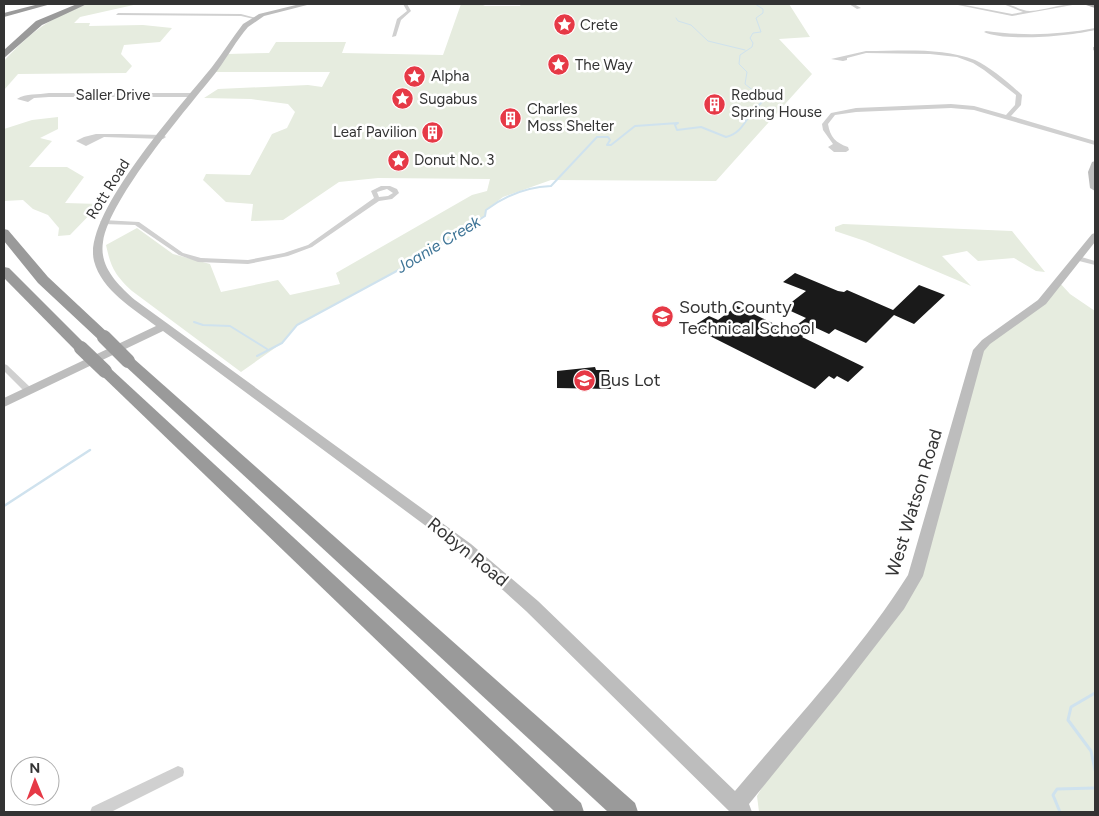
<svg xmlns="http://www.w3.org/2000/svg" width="1099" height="816" viewBox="0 0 1099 816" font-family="Figtree,sans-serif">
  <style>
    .green { fill: #e6ecdf }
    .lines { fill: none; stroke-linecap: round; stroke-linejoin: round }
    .stream-far3 { stroke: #cfe2ee; stroke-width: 1 }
    .stream-far2 { stroke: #cfe2ee; stroke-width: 2 }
    .stream-far1 { stroke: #cfe2ee; stroke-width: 2.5 }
    .stream { stroke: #cfe2ee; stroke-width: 3 }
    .building { fill: #1a1a1a }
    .street { fill: #d0d0d0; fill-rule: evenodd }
    .secondary { fill: #bdbdbd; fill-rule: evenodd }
    .primary { fill: #ababab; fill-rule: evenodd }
    .highway { fill: #9a9a9a; fill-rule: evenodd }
    .highway-bridge { stroke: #9a9a9a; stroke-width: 14 }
    .labels { text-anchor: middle; stroke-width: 5; stroke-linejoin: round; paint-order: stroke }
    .far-poi-label { font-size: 15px; fill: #333; stroke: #fff; text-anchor: start }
    .far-street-label { font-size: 15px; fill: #333; stroke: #fff }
    .far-water-label { font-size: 16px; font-style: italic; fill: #3f7597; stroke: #fff }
    .poi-label { font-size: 18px; fill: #333; stroke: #fff; text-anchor: start }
    .street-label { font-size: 18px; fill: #333; stroke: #fff }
  </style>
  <rect width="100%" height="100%" fill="#fff"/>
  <g class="green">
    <path d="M88,4H138L80,17L74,23H90L89,26L143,25L172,28L160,42L124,45L121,54L132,66L126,73L18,74L4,90V61C32,31 49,18 88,4Z"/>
    <path d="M461,4H481L485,6H520L521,4H789L810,37L779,39L812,74L716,181L551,180L503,197L486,210L485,216L463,228L449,240L427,250L417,260L297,325L282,343L241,372L132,291C115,275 111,268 106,245L137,228L173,254L210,264L221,292L278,280L290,295L340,284L336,273L472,195L487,191L490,179L378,178L339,182L283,220L251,221L253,204L226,202L203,180L206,174L250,175L272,134L287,128L295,112L288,104L251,99L204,98L218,89L308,85L322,87L330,72H215L227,54L269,53L276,42H346L342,53L443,55Z"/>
    <path d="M58,117V129L40,138L52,141L29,167H67L84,177L65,203L100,204L70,235L58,236L59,228L48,215L33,209L23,200L4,201V129L32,120Z"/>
    <path d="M843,224L1012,231L1045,272L1036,271L1014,258L978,261L967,251L942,256L971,286L865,241L835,231V227Z"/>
    <path d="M1059,282L1070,294L1095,311V812H759L757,796L763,786L910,585L976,355Z"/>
  </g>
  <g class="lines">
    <g class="stream-far3">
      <path d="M755,4L763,9V13L756,18L761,32L753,33L750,38L753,43L752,47L740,55L739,64L747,72L745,84L764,99"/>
      <path d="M676,18L678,21L691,25L708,41L745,50"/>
    </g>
    <g class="stream-far2">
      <path d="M194,322L203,325L230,326L267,349"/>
      <path d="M257,356L282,343L297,325L417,260L485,216L486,210C506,195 526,187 551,186L597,137H608L610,140L607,145H611L635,126L678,123L675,125L677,130L701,127L726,137C739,134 743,125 750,115C754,109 760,105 764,99L762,98"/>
    </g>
    <path class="stream-far1" d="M4,506L90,450"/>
    <g class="stream">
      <path d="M1095,693L1071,707L1068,720L1091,751L1095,770"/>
      <path d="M1060,812L1053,795L1057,789L1095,788"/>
    </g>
  </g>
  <g class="building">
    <path d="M795,273L838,291L844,292L847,290L893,310L919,285L945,295L914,324L894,315L866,343L835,329L829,334L814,327L802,337L864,367L848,382L837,376L834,379L829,376L815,389L692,327L709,316L718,320L737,306L789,331L806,318L784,308L806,291L783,282Z"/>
    <path d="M595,367L596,370H609L611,389L557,388V371Z"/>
  </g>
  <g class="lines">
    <g class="street">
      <path d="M403,4H407L411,11L401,20L396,36L392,37L397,19L407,11Z"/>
      <path d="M849,4H854L861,8L857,9Z"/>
      <path d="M953,4H960L1012,14L1023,12L1003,4C1013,4 1021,11 1030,11C1046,10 1062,3 1078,4L1012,16Z"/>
      <path d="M118,13L241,14L256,18L254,19L241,16L116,15Z"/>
      <path d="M1095,28V30C1071,36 1005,42 984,32L986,31C1022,36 1060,35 1095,28Z"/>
      <path d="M1093,47H1095V51L1093,50Z"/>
      <path d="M866,51C901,51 941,47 975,60C989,66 1010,84 1022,95L1021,105L1011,116L1095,141V145L974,110L951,108L856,112L835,115L828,124C830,137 836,143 848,147L849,150L846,152H834L828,147L833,144L823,130L822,124L831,113L856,108L951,104L974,106L1006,115L1015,105L1016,95L984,70L973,63L957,57L930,54L866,53L847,58V60L843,61L831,59Z"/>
      <path d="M49,93H194L197,95L194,97H49L34,98L28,102L17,99C26,93 38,95 49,93Z"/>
      <path d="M96,134H120L163,135L166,137L163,139L104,137L86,146L76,141L84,137Z"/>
      <path d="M381,186H390L397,189L399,193L392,199L379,201L312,247L288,256L248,264L198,262L179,255L135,225L103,224L100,222L103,220L139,222L183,253L201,258L248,260L284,253L308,245L374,198L371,191ZM387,189L393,193L388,196L379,197L377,192Z"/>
      <path d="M1075,256H1078L1095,261V265L1075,260Z"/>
      <path d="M4,364L7,365L31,388L32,390L31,392H25L4,371Z"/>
      <path d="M178,766L183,768L184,772L183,776L111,812H90L92,807Z"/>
    </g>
    <g class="secondary">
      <path d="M300,4H311L264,16L248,27C236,41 228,56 217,71C187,109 110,197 103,242C99,267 118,285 135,300L471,544L538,601L735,791C793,722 860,651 908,575L973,350L982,340L1038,300L1092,234L1095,233V242L1046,304L990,344L984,351L923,576L904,609L839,693L749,804L752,812H730L526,611L461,552L163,331L4,407V398L156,326C133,308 102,291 94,261C82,215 182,104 212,67C223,53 232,38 243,24L259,14Z"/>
      <path d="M1095,161V191L1090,188L1088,172L1092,162Z"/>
    </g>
    <path class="primary" d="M1085,4H1095V8L1086,5Z"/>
    <g class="highway">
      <path d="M39,4H51L4,17V13Z"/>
      <path d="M77,4H87L42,25L4,58V50L36,21Z"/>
      <path d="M4,229L8,230L48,277L109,334L111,337L109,340H99L38,283L4,241Z"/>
      <path d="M4,267L9,268L89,348L86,351H76L4,278Z"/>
      <path d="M128,356L133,358L635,803L638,812H608L123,364L120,361Z"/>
      <path d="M105,366L110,368L581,803L584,812H555L100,374L97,371L100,368Z"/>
    </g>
    <g class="highway-bridge">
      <path d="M104,337L128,361"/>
      <path d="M81,348L105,371"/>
    </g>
  </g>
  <defs>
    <symbol id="sight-disc" viewBox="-11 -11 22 22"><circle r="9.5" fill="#e63946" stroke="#fff"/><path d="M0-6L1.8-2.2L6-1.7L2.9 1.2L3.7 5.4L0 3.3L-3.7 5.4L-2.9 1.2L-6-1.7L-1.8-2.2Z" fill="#fff"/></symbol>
    <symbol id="building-disc" viewBox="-11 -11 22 22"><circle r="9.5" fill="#e63946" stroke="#fff"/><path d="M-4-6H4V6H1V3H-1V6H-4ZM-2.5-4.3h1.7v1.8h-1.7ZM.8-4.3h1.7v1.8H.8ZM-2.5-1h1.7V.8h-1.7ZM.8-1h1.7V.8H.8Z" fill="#fff"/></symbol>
    <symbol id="school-disc" viewBox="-11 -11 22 22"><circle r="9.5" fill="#e63946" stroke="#fff"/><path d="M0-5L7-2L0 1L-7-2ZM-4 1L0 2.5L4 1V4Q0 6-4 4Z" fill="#fff"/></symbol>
  </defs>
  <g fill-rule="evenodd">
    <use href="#sight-disc" x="552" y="12" width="25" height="25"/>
    <use href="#sight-disc" x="546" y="52" width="25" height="25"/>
    <use href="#sight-disc" x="402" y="64" width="25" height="25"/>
    <use href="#sight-disc" x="390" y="86" width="25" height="25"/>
    <use href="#building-disc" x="702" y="92" width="25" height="25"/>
    <use href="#building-disc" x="498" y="106" width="25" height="25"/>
    <use href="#building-disc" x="420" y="120" width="25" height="25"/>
    <use href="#sight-disc" x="386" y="148" width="25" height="25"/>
    <use href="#school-disc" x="650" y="304" width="25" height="25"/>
    <use href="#school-disc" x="572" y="368" width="25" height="25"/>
  </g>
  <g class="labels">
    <g class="far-poi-label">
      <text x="580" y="30">Crete</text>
      <text x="575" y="70">The Way</text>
      <text x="431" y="81">Alpha</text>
      <text x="731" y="100">Redbud<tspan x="731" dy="17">Spring House</tspan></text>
      <text x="419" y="104">Sugabus</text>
      <text x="527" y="114">Charles<tspan x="527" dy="17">Moss Shelter</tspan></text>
      <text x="417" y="137" text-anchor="end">Leaf Pavilion</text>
      <text x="414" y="165">Donut No. 3</text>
    </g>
    <g class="far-street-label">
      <text x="113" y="100">Saller Drive</text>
      <text transform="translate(108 189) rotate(-58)" y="5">Rott Road</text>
    </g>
    <g class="far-water-label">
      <text transform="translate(438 244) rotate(-31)" y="6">Joanie Creek</text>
    </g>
    <g class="poi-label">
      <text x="679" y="313">South County<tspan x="679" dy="21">Technical School</tspan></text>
      <text x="600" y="386">Bus Lot</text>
    </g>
    <g class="street-label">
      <text transform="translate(914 503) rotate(-73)" y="6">West Watson Road</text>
      <text transform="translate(468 552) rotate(39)" y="6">Robyn Road</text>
    </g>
  </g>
  <rect width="1099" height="816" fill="none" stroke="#333333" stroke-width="10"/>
  <g transform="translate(35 781) rotate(359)"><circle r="24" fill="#ffffff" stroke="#adadad"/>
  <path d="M0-4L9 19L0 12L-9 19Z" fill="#e63946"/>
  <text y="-8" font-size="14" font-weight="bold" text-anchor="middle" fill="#333333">N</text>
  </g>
</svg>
